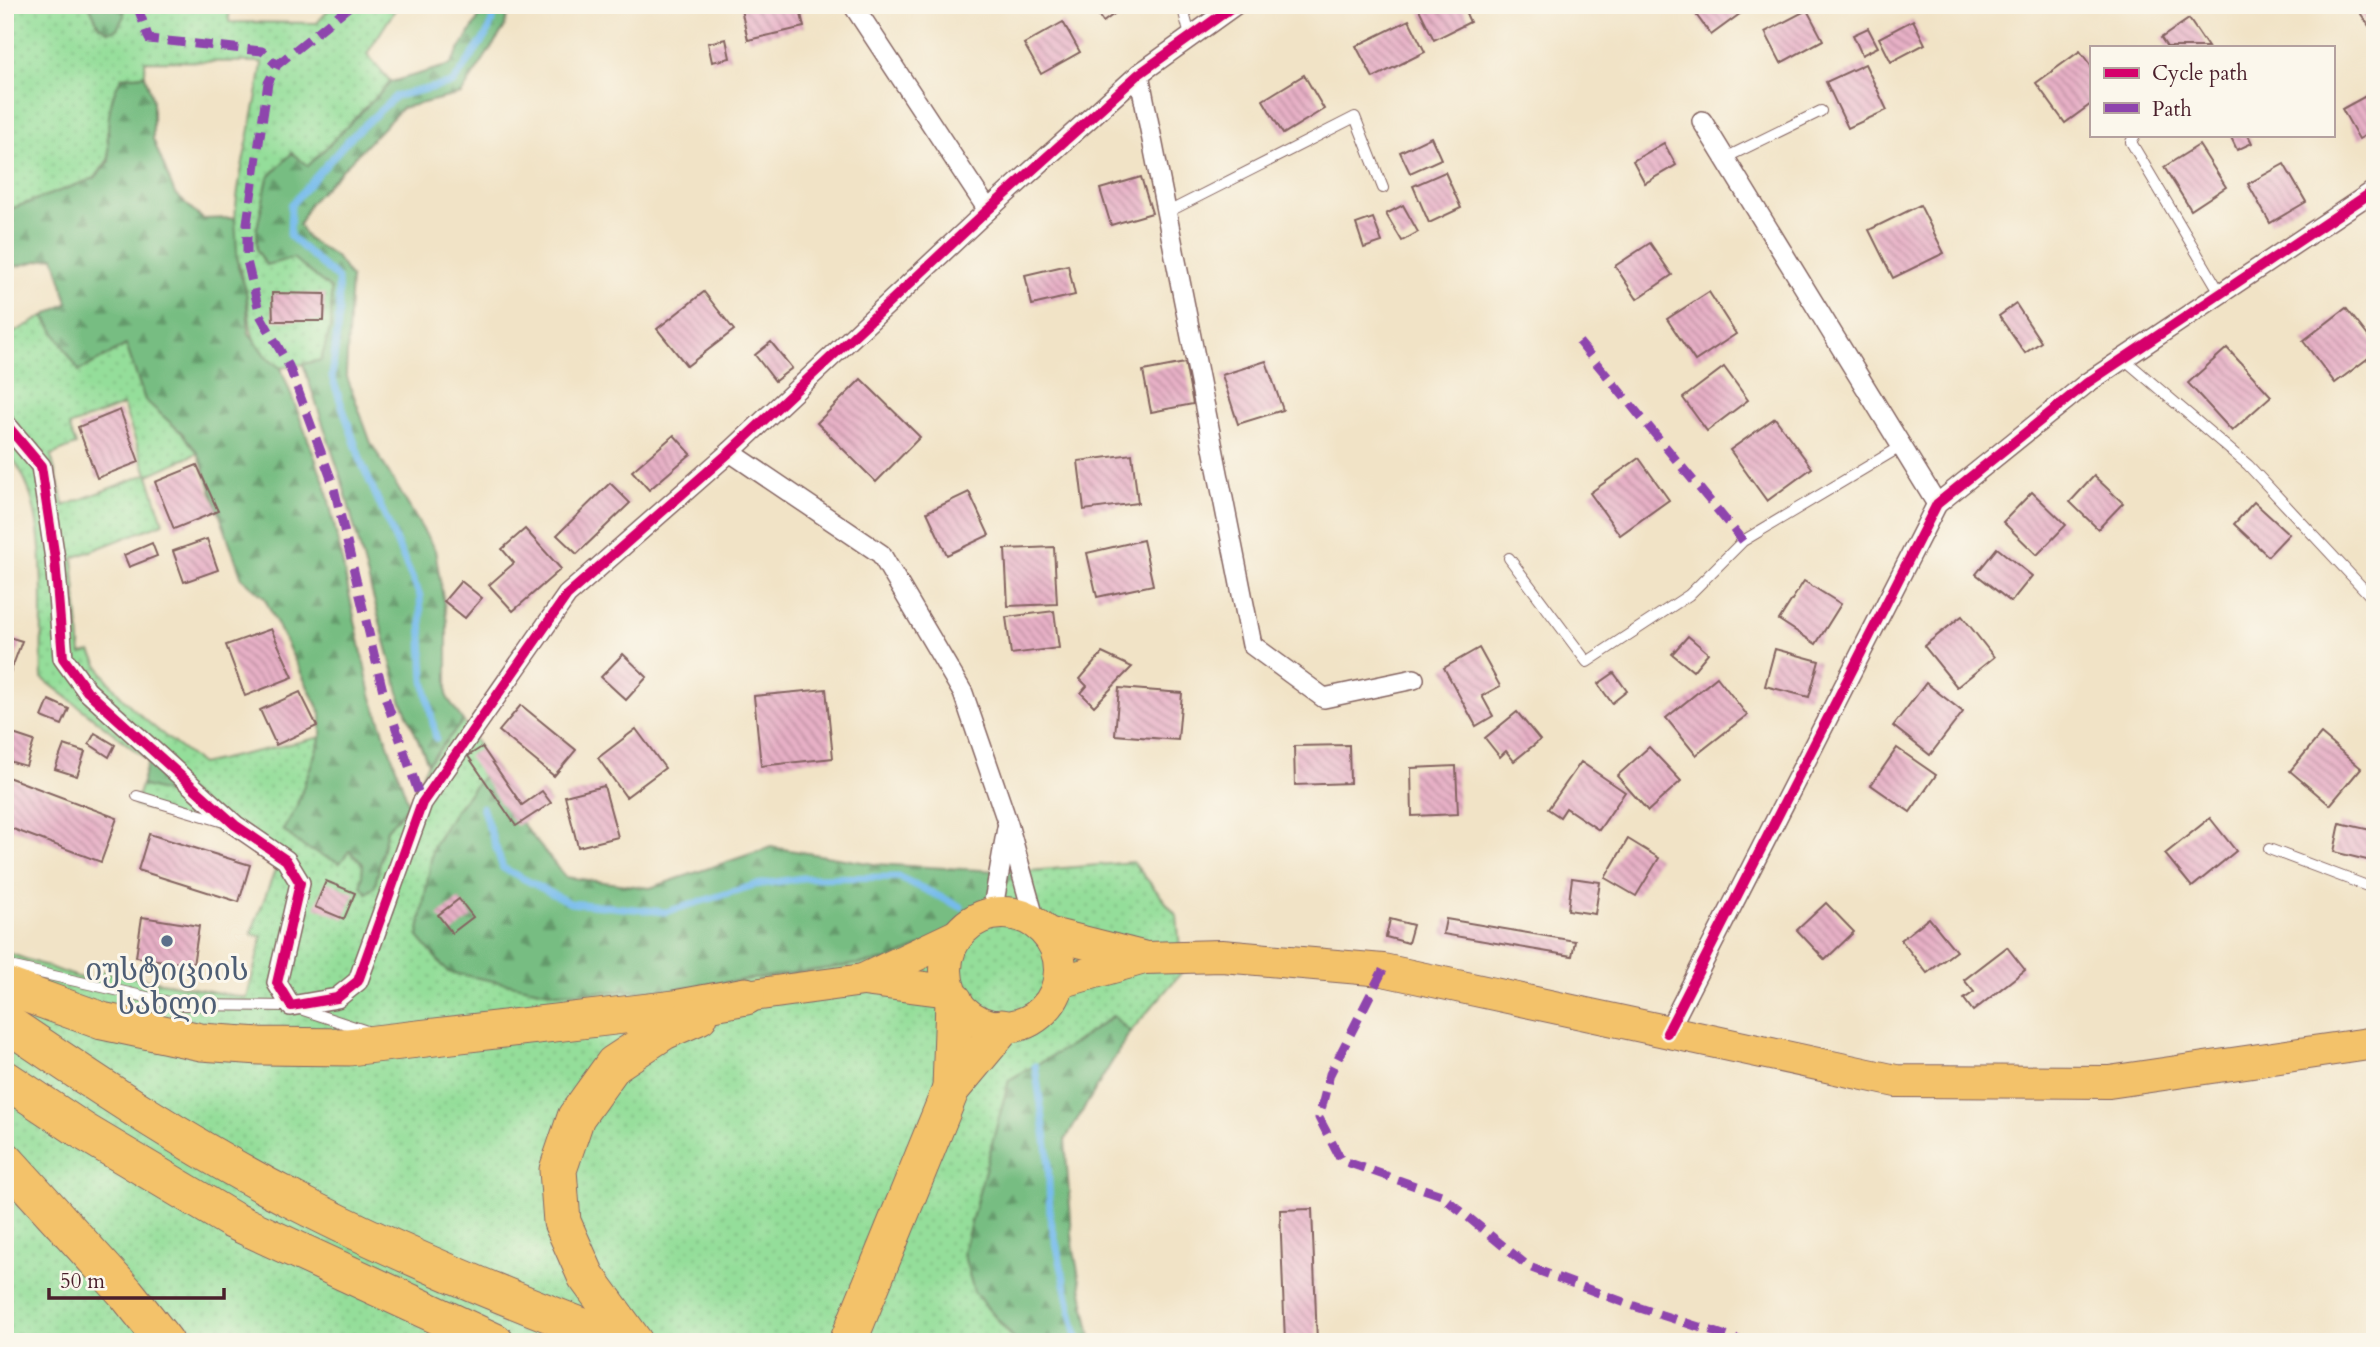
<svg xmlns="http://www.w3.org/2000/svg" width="2380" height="1347" viewBox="0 0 2380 1347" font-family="Cardo,'Noto Serif Georgian',serif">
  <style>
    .green { fill: url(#green-dots); stroke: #6f7e62; stroke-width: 2; fill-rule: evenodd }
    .forest { fill: url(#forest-firs); stroke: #606e56; stroke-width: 2 }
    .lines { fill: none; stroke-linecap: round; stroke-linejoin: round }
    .stream { stroke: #76bbec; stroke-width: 7 }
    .building { fill: url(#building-back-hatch) }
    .service-casing { stroke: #846461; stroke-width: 12 }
    .minor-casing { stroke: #846461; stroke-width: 22 }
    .primary-casing { stroke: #846461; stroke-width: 34 }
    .motorway-casing { stroke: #846461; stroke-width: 39 }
    .service { stroke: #fff; stroke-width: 10 }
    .minor { stroke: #fff; stroke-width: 19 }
    .primary { stroke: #f3c26a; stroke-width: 32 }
    .motorway { stroke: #f3c26a; stroke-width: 37 }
    .quiet { stroke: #8e44ad; stroke-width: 9; stroke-dasharray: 18 9; stroke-linecap: butt }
    .cycleway-casing { stroke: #fbf7ec; stroke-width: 15 }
    .cycleway { stroke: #d6006c; stroke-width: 10 }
    .service-dot { fill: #5c6f8a; stroke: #fbf7ec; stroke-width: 2.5 }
    .labels { text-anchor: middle; stroke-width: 6; stroke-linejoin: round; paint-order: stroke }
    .service-label { font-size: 30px; fill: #4e5e75; stroke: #fbf7ec }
  </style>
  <defs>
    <pattern id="green-dots" width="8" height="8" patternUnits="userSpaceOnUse" patternTransform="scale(1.75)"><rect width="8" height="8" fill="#94de9a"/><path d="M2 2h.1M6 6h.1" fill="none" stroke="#81be85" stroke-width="1.8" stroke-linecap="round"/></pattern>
    <pattern id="forest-firs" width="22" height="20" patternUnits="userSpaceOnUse" patternTransform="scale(1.75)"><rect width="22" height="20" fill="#77bd82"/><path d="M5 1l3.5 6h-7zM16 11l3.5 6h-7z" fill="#64996b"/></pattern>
    <pattern id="building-back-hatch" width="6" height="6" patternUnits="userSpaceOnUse" patternTransform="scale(1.75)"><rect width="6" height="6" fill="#e7b0c6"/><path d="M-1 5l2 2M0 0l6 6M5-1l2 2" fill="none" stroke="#bd8fa1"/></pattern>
  </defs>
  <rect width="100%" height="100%" fill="#fbf7ec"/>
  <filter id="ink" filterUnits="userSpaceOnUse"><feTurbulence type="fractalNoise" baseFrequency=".0143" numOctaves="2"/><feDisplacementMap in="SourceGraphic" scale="14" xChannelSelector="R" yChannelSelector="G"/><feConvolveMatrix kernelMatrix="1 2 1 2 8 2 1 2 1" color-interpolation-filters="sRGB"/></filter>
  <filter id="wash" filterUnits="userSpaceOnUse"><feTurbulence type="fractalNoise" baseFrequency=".00686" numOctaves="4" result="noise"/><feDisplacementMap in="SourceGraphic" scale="28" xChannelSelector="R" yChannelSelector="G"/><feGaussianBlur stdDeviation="1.57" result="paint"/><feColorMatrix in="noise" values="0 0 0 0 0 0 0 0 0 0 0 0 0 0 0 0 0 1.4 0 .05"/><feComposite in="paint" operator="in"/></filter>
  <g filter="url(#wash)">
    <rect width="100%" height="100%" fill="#f1e3c6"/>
    <g class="green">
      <path d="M5,5H89L99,26L124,16L123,5H229V22L317,23L333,5H398L367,54L391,82L308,166L292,153L268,178L257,228V250L293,258L331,289V325L321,361L281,368C241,339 255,329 245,289C242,273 236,259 235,242C232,182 256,121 262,62L145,61V75L122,77L107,133L109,158L95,178L5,211Z"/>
      <path d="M44,316L79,371L126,345L145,400L182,433L198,453L148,475L163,523L73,558L81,654L91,652C114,701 160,732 201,764L321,737L296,808L339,863L349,850L363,864L361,886H375L387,829L409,805L428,763L463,721L491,766L454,812L433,847L555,993L671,990L888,960L944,936L1018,872L1133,862L1177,916L1182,972L1130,1032L1112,1016L1075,1043L1009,1080L1001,1115L974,1292L1016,1342H5V952L92,982L95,970L247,998L262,937L251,934L277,865L204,824L135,806L141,785L199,800L42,678C39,613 54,497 5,450V337ZM123,405L147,474L64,506L51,455L76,445L69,426Z"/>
    </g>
    <g class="forest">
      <path d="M89,5H123L124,16L117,29L109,32L99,26Z"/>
      <path d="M481,5H510L504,28L461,94L402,108L310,203L299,225L308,239L336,257L351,278L346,374L371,443L435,550L447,622V697L463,721L428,763L401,700L342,481L303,364L321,360L331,325V289L293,258L266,265L257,250V228L268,178L292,153L308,166L391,82L450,65L478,19Z"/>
      <path d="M145,75L153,101V139L175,194L203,219L235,218L238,267L246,290L249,333L267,358L281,368L326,487L371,695L409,805L387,829L375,886L367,893L361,886L363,864L349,851L340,863L305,848L283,830L296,808L321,737V714L264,597L242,578L198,453L182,433L145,400L126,345L79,371L44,316L68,303L54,257L5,269V211L95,178L109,161C107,133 106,101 122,77Z"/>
      <path d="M148,761L201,802L141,785Z"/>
      <path d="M491,766L520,821L565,877L650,888L771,847L874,864L1018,872L944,936L888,960L671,990L555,993L448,972L418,937L433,847L454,812Z"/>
      <path d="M1113,1016L1130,1032L1065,1140L1073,1246L1092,1342H1017L974,1292L963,1252L1009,1080L1075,1043Z"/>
    </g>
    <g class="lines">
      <g class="stream">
        <path d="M436,738L424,680L420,596L362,464L332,377L339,313L338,279L290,236L291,205L348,140L396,96L453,83L487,34L498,5"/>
        <path d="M482,807L503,868L570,903L666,912L755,885L803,878L899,877L961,907"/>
        <path d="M1035,1066L1048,1153L1050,1216L1078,1342"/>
      </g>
    </g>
    <g id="blocks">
      <g class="building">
        <path d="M740,5H799L804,27L748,40Z"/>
        <path d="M1118,5L1121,9L1103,22L1092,6Z"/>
        <path d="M1421,5H1462L1470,22L1434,40L1418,7Z"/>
        <path d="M1689,5H1752L1711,35Z"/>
        <path d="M2355,5H2375V35Z"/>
        <path d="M1807,10L1823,40L1781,63L1765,32Z"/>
        <path d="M2189,19L2208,47H2167L2161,38Z"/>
        <path d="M1409,20L1425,52L1373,78L1356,46Z"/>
        <path d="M1913,20L1925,44L1891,62L1879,38Z"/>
        <path d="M1063,22L1080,52L1041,74L1024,44Z"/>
        <path d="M1868,28L1878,47L1862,55L1853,35Z"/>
        <path d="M726,39L730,58L712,62L708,43Z"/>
        <path d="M2080,51L2091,66V104L2065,123L2036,83Z"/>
        <path d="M1865,64L1887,110L1848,128L1826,82Z"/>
        <path d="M1304,75L1324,109L1283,134L1263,100Z"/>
        <path d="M2375,91V130L2359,139L2342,109Z"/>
        <path d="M2230,135H2248L2252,143L2237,150Z"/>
        <path d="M1431,137L1441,159L1410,173L1400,152Z"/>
        <path d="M1664,143L1676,165L1645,183L1633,161Z"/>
        <path d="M2199,145L2226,187L2191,210L2164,167Z"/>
        <path d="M2284,164L2306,202L2270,223L2248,184Z"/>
        <path d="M1445,172L1461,208L1429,223L1413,186Z"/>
        <path d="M1141,177L1152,213L1111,225L1100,189Z"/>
        <path d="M1403,205L1418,232L1402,241L1386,214Z"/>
        <path d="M1920,205L1944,253L1893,278L1869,230Z"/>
        <path d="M1373,218L1382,242L1364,248L1356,224Z"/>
        <path d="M1650,243L1672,275L1637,299L1615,266Z"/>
        <path d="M1068,265L1075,295L1032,305L1025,275Z"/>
        <path d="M704,292L734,330L687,366L657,329Z"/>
        <path d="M1709,292L1736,334L1695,361L1667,319Z"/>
        <path d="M272,293L325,294L324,321H273Z"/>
        <path d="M2016,304L2041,342L2025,353L1999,316Z"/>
        <path d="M2346,308L2375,345V353L2335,383L2303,341Z"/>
        <path d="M771,342L792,368L775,381L755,355Z"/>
        <path d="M2227,348L2271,396L2232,431L2188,383Z"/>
        <path d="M1266,361L1283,410L1238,424L1222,375Z"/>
        <path d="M1185,363L1193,404L1151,412L1143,371Z"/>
        <path d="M1724,367L1748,400L1707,431L1683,398Z"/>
        <path d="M861,379L920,437L876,482L817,423Z"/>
        <path d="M120,410L139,462L97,478L78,427Z"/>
        <path d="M1775,418L1812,468L1767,501L1730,450Z"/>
        <path d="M674,435L691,454L649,490L632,471Z"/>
        <path d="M1132,454L1138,503L1084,510L1078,461Z"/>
        <path d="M1639,458L1669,500L1620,535L1590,493Z"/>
        <path d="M197,465L218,511L174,529L155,482Z"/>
        <path d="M2094,476L2123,503L2098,529L2070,502Z"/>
        <path d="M610,483L630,503L577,554L557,535Z"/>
        <path d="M969,492L989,535L947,555L927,512Z"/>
        <path d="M2032,492L2066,525L2037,555L2003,522Z"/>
        <path d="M2254,502L2289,534L2268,556L2234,524Z"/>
        <path d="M525,529L561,569L513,611L489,585L514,563L502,549Z"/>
        <path d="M207,539L218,570L184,582L173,551Z"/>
        <path d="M1143,540L1153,585L1097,597L1087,553Z"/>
        <path d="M152,543L157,556L129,567L124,555Z"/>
        <path d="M1054,547L1057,604L1008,606L1005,549Z"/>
        <path d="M1997,548L2032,576L2011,602L1976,574Z"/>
        <path d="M461,581L482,598L465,618L444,601Z"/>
        <path d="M1804,581L1841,604L1816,644L1779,620Z"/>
        <path d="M1054,611L1059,648L1011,654L1006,617Z"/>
        <path d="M1962,616L1994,657L1957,687L1924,646Z"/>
        <path d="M271,629L293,677L245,696L226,645Z"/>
        <path d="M5,636L22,641L10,673L5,672Z"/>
        <path d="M1688,636L1708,653L1693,671L1672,654Z"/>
        <path d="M1479,648L1500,686L1482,696L1493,716L1476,726L1444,668Z"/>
        <path d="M1775,649L1819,661L1809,697L1765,686Z"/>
        <path d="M1102,653L1132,667L1094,706L1081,693L1087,686L1080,679Z"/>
        <path d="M623,654L647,677L626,700L601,677Z"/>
        <path d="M1614,673L1627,691L1612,703L1598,684Z"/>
        <path d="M1717,677L1747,715L1696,755L1666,718Z"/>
        <path d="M1926,683L1963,712L1930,755L1893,726Z"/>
        <path d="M1119,688L1182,693L1178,740L1115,735Z"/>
        <path d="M826,689L833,758L761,766L754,696Z"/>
        <path d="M300,692L317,726L276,745L260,710Z"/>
        <path d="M49,700L69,709L62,725L42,717Z"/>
        <path d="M521,705L576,750L554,776L499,731Z"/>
        <path d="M1517,712L1540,740L1514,761L1506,751L1500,757L1485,738Z"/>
        <path d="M636,729L665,768L626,797L598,758Z"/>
        <path d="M95,733L115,745L109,757L89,744Z"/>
        <path d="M13,734L34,741L26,766L5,760Z"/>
        <path d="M2321,734L2361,768L2330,805L2290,771Z"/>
        <path d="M64,745L85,752L77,776L55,769Z"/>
        <path d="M1349,745L1350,783L1295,785L1294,746Z"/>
        <path d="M482,747L522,805L542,791L551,803L516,826L468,756Z"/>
        <path d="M1649,747L1681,781L1648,811L1617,776Z"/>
        <path d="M1897,748L1936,775L1910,812L1871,785Z"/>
        <path d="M1581,762L1625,792L1599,830L1566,808L1560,817L1548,809Z"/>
        <path d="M1456,766L1458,814L1412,816L1411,768Z"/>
        <path d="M5,776L117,818L101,862L5,826Z"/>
        <path d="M604,786L618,837L578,847L565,796Z"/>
        <path d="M2210,818L2236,851L2192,887L2165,854Z"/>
        <path d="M2340,823L2375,831V862L2334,852Z"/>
        <path d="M149,834L250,865L239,902L138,870Z"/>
        <path d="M1628,839L1659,858L1636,896L1605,878Z"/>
        <path d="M1572,878L1600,882L1595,914L1568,910Z"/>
        <path d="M326,881L355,893L344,919L315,907Z"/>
        <path d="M459,899L473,917L452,933L438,915Z"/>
        <path d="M1826,903L1854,932L1825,960L1797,930Z"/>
        <path d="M142,917L199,926L193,965L136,957Z"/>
        <path d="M1929,918L1956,951L1927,973L1901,940Z"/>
        <path d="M1390,919L1413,925L1408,943L1386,937Z"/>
        <path d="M1446,919L1575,941L1572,956L1443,934Z"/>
        <path d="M2007,947L2025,970L1973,1011L1964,999L1974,992L1964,980Z"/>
        <path d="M1312,1209L1317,1342H1285L1280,1210Z"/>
      </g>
    </g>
  </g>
  <g filter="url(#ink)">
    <use href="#blocks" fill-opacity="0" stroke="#846461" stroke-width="2"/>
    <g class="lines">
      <defs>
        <g id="service">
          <path d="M1182,5L1190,36"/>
          <path d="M2135,135L2131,142L2221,294"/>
          <path d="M1725,158L1821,111"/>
          <path d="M1166,213L1355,117L1383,188"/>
          <path d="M2124,359L2248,465L2375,601"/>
          <path d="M1509,558L1587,662L1689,595L1743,541L1902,446"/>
          <path d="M137,796L224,822"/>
          <path d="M2269,849L2375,889"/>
          <path d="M5,965L182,1005L291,1006L367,1031"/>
        </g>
        <g id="minor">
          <path d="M853,5L988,210"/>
          <path d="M1139,74L1252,645L1324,698L1414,679"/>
          <path d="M1702,121L1937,504"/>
          <path d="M5,423L41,466L55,559L63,658L87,691L235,825L286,860L300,883L277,983L291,1006L337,998L358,981L422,803L567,595L730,452L988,210L1139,74L1235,5"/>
          <path d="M730,452L881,554L963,693L1008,824L1035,921"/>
          <path d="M992,913L1007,828"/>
          <path d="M1667,1033L1937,504L2087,383L2375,190"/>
        </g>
        <g id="primary">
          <circle cx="1003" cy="970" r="57"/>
          <path d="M1047,933L1142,957"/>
          <path d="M863,980L949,991"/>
          <path d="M1060,982L1144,958L1222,956L1383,970L1896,1081L2109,1082L2375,1043"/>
          <path d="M746,996L863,980L956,936"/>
        </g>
        <g id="motorway">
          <path d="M5,986L102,1021L201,1042L260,1046L349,1047L675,1009L746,996"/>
          <path d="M5,1022C99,1086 193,1149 295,1201C400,1255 511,1300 622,1342"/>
          <path d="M5,1079L83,1131L232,1220L495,1342"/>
          <path d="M951,1089L954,1001"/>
          <path d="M5,1160L126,1293L165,1342"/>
          <path d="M634,1342L586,1276L562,1222L558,1170L576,1117L614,1064L664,1031L699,1016"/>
          <path d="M848,1342L951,1089L1002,1028"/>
        </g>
      </defs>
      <use href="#service" class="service-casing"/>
      <use href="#minor" class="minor-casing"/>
      <use href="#primary" class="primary-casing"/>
      <use href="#motorway" class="motorway-casing"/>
      <use href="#service" class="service"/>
      <use href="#minor" class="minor"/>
      <use href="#primary" class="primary"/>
      <use href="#motorway" class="motorway"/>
      <g class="quiet">
        <path d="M137,5L149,39L262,51L277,65"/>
        <path d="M351,5L277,65L268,83L247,223V261L260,315L289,366L333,484L383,691L422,803"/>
        <path d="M1579,342L1743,541"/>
        <path d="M1383,970L1330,1074L1319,1118L1341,1160L1441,1195L1529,1267L1631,1305L1745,1342"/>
      </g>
      <defs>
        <g id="cycleway">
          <path d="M5,423L41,466L55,559L63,658L87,691L235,825L286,860L300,883L277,983L291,1006L337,998L358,981L422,803L567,595L730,452L988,210L1139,74L1235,5"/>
          <path d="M1667,1033L1937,504L2087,383L2375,190"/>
        </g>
      </defs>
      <use href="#cycleway" class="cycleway-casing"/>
      <use href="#cycleway" class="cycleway"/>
    </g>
  </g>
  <circle class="service-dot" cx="167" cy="941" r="7"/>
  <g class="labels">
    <g class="service-label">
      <text x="167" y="980">იუსტიციის<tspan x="167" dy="34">სახლი</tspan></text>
    </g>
  </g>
  <rect width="2380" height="1347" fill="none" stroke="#fbf7ec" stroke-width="28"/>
  <rect x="2090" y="46" width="245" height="91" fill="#fbf7ec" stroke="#b4a19f" stroke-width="2"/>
  <rect x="2104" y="68" width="35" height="10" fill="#d6006c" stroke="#b4a19f" stroke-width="2"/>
  <text x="2152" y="80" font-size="21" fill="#4a1f2b">Cycle path</text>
  <rect x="2104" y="103" width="35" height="10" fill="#8e44ad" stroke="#b4a19f" stroke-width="2"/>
  <text x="2152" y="116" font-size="21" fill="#4a1f2b">Path</text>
  <path d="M49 1288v10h175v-10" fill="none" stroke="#4a1f2b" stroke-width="3.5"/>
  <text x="60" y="1288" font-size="21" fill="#4a1f2b" stroke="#fbf7ec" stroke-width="5" paint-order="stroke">50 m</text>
</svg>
